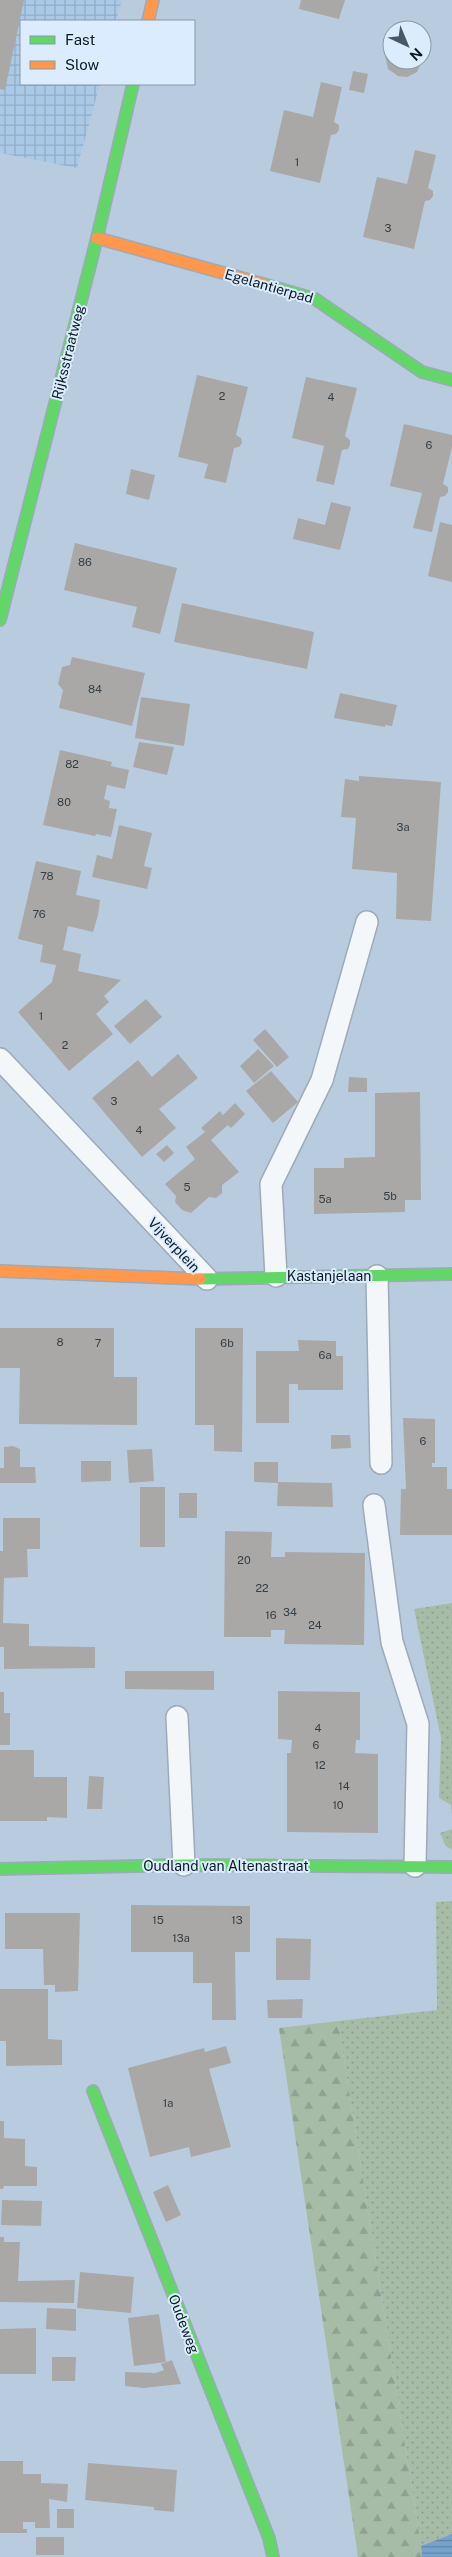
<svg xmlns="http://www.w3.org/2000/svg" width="452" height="2557" viewBox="0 0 452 2557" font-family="'Public Sans',sans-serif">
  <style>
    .industrial { fill: url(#industrial-grid) }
    .grass { fill: url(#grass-dots) }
    .forest { fill: url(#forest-firs) }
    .water { fill: url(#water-rules) }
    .building { fill: #aaa8a6 }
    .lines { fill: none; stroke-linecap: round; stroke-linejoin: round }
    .lane-casing { stroke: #9caab9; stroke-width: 24 }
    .fast-casing { stroke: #9caab9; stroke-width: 14 }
    .slow-casing { stroke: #9caab9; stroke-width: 14 }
    .lane { stroke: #f4f7fa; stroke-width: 21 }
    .fast { stroke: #63d668; stroke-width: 11 }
    .slow { stroke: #ff974d; stroke-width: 11 }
    .labels { text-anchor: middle; stroke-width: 4; stroke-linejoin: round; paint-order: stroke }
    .number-label { font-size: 11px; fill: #343e46 }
    .street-label { font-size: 14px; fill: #0d1a26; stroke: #daecfd }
  </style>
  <defs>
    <pattern id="industrial-grid" width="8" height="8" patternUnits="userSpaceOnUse" patternTransform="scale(1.25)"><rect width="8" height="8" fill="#aac9e7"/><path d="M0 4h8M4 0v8" fill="none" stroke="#91acc6"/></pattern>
    <pattern id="grass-dots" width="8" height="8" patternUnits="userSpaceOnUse" patternTransform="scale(1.25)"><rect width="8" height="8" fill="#a7bca7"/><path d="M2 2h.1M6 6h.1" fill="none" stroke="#8fa190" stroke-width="1.8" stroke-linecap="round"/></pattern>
    <pattern id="forest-firs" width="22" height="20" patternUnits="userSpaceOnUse" patternTransform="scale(1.25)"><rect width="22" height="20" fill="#a7bca7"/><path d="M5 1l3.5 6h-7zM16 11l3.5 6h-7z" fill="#8fa190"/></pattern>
    <pattern id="water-rules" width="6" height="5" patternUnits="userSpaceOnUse" patternTransform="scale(1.25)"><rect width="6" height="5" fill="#76a2cb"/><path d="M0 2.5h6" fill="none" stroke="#5f83a5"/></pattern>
  </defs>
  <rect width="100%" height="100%" fill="#b9ccdf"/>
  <path class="industrial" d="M0,0H122L116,21H21V84H100L77,168L0,153Z"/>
  <g class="grass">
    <path d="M452,1603V1816L451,1805L439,1798L441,1738L414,1609Z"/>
    <path d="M452,1829V1850L445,1845L440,1833Z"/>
    <path d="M452,1901V2534L421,2546L338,2021L437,2010L436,1902Z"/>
  </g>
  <path class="forest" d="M338,2021L421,2546L422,2557H358L279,2028Z"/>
  <path class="water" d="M452,2534V2557H422L421,2546Z"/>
  <g class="building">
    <path d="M0,0H24L5,90L0,89Z"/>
    <path d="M301,0H345L339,19L299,9Z"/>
    <path d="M392,43V60H422L417,72L407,77L398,76L388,69L385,55Z"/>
    <path d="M353,71L368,74L364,93L349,90Z"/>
    <path d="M321,82L342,87L334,122L339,125V130L336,134L331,135L320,183L270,171L284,110L313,117Z"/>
    <path d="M415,150L436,155L428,188L433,191V196L430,200L425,201L414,249L363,237L377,177L407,184Z"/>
    <path d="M197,375L248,387L236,435L241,438L242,443L239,447L234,448L226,483L204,478L208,464L178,457Z"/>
    <path d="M306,377L357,388L345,436L350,440V445L348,449L342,450L334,485L316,481L324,446L292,438Z"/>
    <path d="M404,424L452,435V447L443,484L448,487V492L445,496L440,497L432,532L413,528L422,493L390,486Z"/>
    <path d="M131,469L155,475L149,500L126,494Z"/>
    <path d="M331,502L351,507L340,550L293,539L298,518L325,525Z"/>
    <path d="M440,522L452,525V582L428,576Z"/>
    <path d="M75,543L177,568L160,634L132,627L137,607L64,590Z"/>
    <path d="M182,603L314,632L307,669L174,642Z"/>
    <path d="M72,657L145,673L132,726L59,708L63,690L58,684L62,667L70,665Z"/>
    <path d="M340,693L397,705L392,726L385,725V727L334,718Z"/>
    <path d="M141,697L190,704L184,746L135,738Z"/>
    <path d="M139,742L174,747L167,775L133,767Z"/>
    <path d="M60,750L112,762L111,766L129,770L125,789L107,785L104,799L110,801L109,808L117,809L111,837L96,834L95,836L43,825Z"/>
    <path d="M359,776L441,782L431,921L396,919L397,873L352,869L356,818L341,817L345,779L359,781Z"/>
    <path d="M119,825L152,833L144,866L152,868L147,889L92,877L97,855L112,859Z"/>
    <path d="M36,861L81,871L76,895L100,900L98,915L93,932L68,926L63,950L81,954L78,971L121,980L104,996L109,1002L96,1014L113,1034L69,1071L18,1012L52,982L56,965L40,962L43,945L18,939Z"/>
    <path d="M146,999L162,1017L130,1044L114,1026Z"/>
    <path d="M265,1029L289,1057L277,1067L253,1040Z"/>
    <path d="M258,1049L274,1066L254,1083L240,1066Z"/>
    <path d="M178,1054L198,1078L159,1109L176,1128L142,1157L92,1098L138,1060L152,1077Z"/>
    <path d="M271,1071L298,1102L273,1123L246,1091Z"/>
    <path d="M349,1077L367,1078V1092H348Z"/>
    <path d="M420,1092L421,1200H405V1212L314,1214V1168H344V1158L375,1157V1093Z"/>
    <path d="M235,1103L245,1114L231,1128L228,1125L211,1140L239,1172L222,1185V1193L216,1198L209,1197L191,1213L182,1210L175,1202L176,1196L165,1184L195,1159L186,1147L205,1132L201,1128L220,1111L223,1115Z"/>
    <path d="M167,1145L174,1153L164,1162L156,1154Z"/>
    <path d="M0,1328H114V1377H137V1425L19,1424L20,1368H0Z"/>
    <path d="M195,1328H243L242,1452L214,1451V1425H195Z"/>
    <path d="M298,1340L336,1341V1356H343V1390H298V1384H289V1423H256V1351H299Z"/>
    <path d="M403,1418L435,1419V1463H432V1467H447V1489H452V1535H400L401,1489H406Z"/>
    <path d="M331,1435H350L351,1448L331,1449Z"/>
    <path d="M13,1446L20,1449V1467H35L36,1483H0V1468H4V1447Z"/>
    <path d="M152,1449L154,1481L129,1483L127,1450Z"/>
    <path d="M81,1461H111V1481L81,1482Z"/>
    <path d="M254,1462H278V1482L332,1483L333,1507L277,1506L278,1483L254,1482Z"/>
    <rect x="140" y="1487" width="25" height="60"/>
    <rect x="179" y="1493" width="18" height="25"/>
    <path d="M3,1518H40V1549H27L28,1577L4,1578L3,1623L29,1624V1646L95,1647V1668L4,1669V1647H0V1551H3Z"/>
    <path d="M225,1531L272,1532L271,1557H285V1552L365,1553L364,1645L284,1644L285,1630H271V1637H224Z"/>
    <path d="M125,1671H214V1690L125,1689Z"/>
    <path d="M278,1691L360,1692V1740H356L355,1753L378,1754V1833L287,1832V1753H291L292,1740L278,1739Z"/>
    <path d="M0,1692H4V1713H10V1745H0Z"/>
    <path d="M0,1750H34V1777H67V1818L47,1817V1821H0Z"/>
    <path d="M89,1776L104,1777L102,1809H87Z"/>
    <path d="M131,1905L250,1906V1952H235L236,2020H212V1983H193V1952H131Z"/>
    <path d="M5,1913H80L78,1991L55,1992V1985H44L43,1949H5Z"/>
    <path d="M276,1938L311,1939L310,1980H276Z"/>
    <path d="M0,1989H48V2039L62,2040V2065L6,2066V2041H0Z"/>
    <path d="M303,1999L302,2018H268L267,2000Z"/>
    <path d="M226,2046L231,2063L209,2069L231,2147L191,2157L189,2147L150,2157L128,2068L204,2048L205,2052Z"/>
    <path d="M0,2121H4V2138L25,2139V2166L37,2167V2186H4L3,2189H0Z"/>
    <path d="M168,2185L181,2215L166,2222L153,2192Z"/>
    <path d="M2,2200L42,2201L41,2226L1,2225Z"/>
    <path d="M0,2237H4V2242H20L18,2281L75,2280L74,2303L0,2302Z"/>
    <path d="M80,2272L134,2277L131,2313L77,2308Z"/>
    <path d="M47,2308L76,2309V2331L46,2329Z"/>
    <path d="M159,2314L166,2362L134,2366L128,2318Z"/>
    <path d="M36,2328V2374H0V2329Z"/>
    <path d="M52,2357H76L75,2381H52Z"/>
    <path d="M172,2360L181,2384L143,2388L125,2386V2372L156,2373L164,2370L161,2364Z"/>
    <path d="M0,2461H23V2474H41V2483L68,2484L67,2502L49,2499L50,2528H35V2522H23V2529H27V2533H0Z"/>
    <path d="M88,2463L177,2470L174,2512L154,2510V2507L85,2500Z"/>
    <rect x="57" y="2509" width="17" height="19"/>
    <rect x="36" y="2537" width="28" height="18"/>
  </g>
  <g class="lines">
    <defs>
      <g id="lane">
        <path d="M0,1059L207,1279"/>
        <path d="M276,1276L271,1184L322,1080L367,922"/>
        <path d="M377,1276L381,1463"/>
        <path d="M374,1505L392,1642L418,1724L415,1866"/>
        <path d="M177,1717L184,1865"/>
      </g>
      <g id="fast">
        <path d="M263,284L315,299L422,372L452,380"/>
        <path d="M0,620L97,238L133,84"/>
        <path d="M200,1279L452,1274"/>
        <path d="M0,1869L184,1865L452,1867"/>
        <path d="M93,2091L269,2538L273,2557"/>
      </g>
      <g id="slow">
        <path d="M148,21L153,0"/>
        <path d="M97,238L263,284"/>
        <path d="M0,1271L200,1279"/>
      </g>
    </defs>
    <use href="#lane" class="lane-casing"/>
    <use href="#fast" class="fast-casing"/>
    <use href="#slow" class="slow-casing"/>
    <use href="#lane" class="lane"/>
    <use href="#fast" class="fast"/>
    <use href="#slow" class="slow"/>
  </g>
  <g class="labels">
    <g class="number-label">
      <text x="297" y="166">1</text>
      <text x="388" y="232">3</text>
      <text x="222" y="400">2</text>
      <text x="331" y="401">4</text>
      <text x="429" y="449">6</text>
      <text x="85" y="566">86</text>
      <text x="95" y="693">84</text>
      <text x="72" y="768">82</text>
      <text x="64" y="806">80</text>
      <text x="403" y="831">3a</text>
      <text x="47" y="880">78</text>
      <text x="39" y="918">76</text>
      <text x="41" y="1020">1</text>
      <text x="65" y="1049">2</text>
      <text x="114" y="1105">3</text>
      <text x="139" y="1134">4</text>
      <text x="187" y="1191">5</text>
      <text x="390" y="1200">5b</text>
      <text x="325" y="1203">5a</text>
      <text x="60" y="1346">8</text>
      <text x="98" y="1347">7</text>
      <text x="227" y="1347">6b</text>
      <text x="325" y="1359">6a</text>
      <text x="423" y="1445">6</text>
      <text x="244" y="1564">20</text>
      <text x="262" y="1592">22</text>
      <text x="290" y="1616">34</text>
      <text x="271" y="1619">16</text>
      <text x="315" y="1629">24</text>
      <text x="318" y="1732">4</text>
      <text x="316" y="1749">6</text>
      <text x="320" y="1769">12</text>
      <text x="344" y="1790">14</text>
      <text x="338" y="1809">10</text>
      <text x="158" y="1924">15</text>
      <text x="237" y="1924">13</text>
      <text x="181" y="1942">13a</text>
      <text x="168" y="2107">1a</text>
    </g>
    <g class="street-label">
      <text transform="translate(269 286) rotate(16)" y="5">Egelantierpad</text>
      <text transform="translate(68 352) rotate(-76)" y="5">Rijksstraatweg</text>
      <text transform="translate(174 1245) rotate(47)" y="5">Vijverplein</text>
      <text x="329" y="1281">Kastanjelaan</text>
      <text x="226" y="1871">Oudland van Altenastraat</text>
      <text transform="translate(184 2324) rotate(69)" y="5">Oudeweg</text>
    </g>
  </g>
  <rect x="20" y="20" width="175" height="65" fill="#daecfd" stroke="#8898a7"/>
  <rect x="30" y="36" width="25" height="8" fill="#63d668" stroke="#8898a7"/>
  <text x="65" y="45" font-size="15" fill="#0d1a26">Fast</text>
  <rect x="30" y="61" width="25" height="8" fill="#ff974d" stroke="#8898a7"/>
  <text x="65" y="70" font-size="15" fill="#0d1a26">Slow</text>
  <g transform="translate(407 45) rotate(136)"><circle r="24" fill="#daecfd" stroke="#8898a7"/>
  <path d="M0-4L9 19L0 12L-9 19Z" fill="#495867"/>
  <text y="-8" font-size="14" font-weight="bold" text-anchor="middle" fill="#0d1a26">N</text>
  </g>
</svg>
